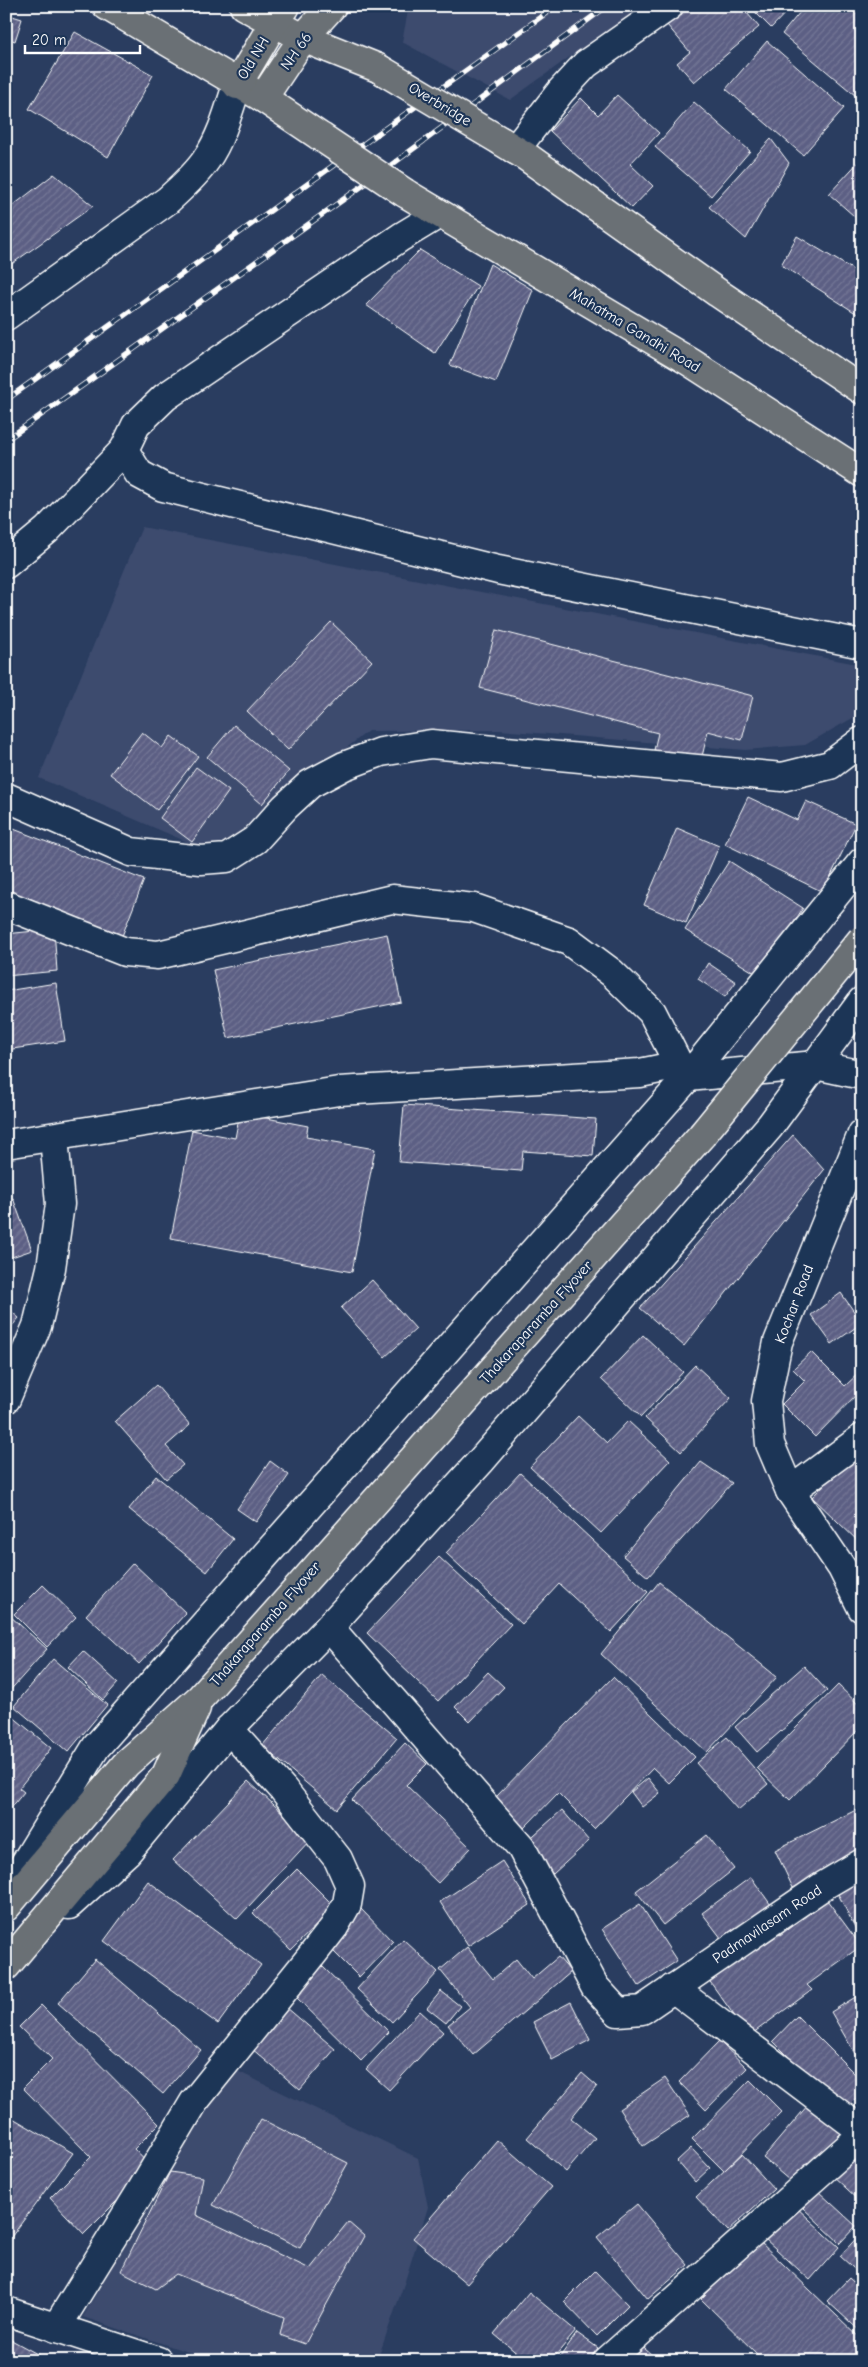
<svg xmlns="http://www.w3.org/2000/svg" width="868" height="2367" viewBox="0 0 868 2367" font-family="'Comic Neue',sans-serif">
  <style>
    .built { fill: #3d4b6e }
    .building { fill: url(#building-hatch); stroke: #fff }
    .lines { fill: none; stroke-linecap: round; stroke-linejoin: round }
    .minor-casing { stroke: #fff; stroke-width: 31 }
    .major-casing { stroke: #fff; stroke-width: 31 }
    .minor { stroke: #1d3557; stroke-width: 28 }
    .major { stroke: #6b7074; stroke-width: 28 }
    .rail-casing { stroke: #fff; stroke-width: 5.5 }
    .rail { stroke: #1d3557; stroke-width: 4; stroke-dasharray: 11; stroke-linecap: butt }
    .major-bridge-casing { stroke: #fff; stroke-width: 31; stroke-linecap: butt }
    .major-bridge { stroke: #6b7074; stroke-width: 28 }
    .labels { text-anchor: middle; stroke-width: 4.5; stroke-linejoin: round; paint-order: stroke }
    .street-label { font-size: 15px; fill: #fff; stroke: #1d3557 }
  </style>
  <defs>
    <pattern id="building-hatch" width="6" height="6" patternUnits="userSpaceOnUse" patternTransform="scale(1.25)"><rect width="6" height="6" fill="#5c5f84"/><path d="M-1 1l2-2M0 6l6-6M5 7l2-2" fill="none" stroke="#747796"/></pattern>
  </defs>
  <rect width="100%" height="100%" fill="#2a3d60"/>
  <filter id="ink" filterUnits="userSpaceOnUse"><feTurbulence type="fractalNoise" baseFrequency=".02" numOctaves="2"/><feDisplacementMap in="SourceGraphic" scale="10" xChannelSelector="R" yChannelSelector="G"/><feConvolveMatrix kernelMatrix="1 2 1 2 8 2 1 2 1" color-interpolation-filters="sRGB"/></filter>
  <g filter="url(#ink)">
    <g class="built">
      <path d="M409,6H651L600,35L510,100L402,42Z"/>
      <path d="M142,527L862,665V701L858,715L805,745L745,750L500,730L368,731L213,853L39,778Z"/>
      <path d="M233,2069L418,2158L428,2207L404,2284L377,2361H215L83,2317L176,2153Z"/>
    </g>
    <g class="building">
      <path d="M690,6H741L759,27L694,82L677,63L690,52L667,25Z"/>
      <path d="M749,6H792L771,28Z"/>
      <path d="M805,6L862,8V101L782,34Z"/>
      <path d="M6,14L22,19L15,41L6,38Z"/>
      <path d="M75,32L153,75L108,157L29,109Z"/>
      <path d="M767,41L844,108L803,155L726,89Z"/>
      <path d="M617,95L659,133L630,164L653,186L632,208L550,131L581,98L598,115Z"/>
      <path d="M694,102L750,151L711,196L655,147Z"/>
      <path d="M771,139L789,163L746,239L709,207Z"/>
      <path d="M862,158V223L829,194Z"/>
      <path d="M54,174L93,206L6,268V211Z"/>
      <path d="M797,236L862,275V317L781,265Z"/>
      <path d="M420,250L478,286L435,353L366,305Z"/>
      <path d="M490,264L533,290L496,382L450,365Z"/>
      <path d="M331,622L372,661L288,750L247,711Z"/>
      <path d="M496,630L753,696L742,740L708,731L701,761L654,750L658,733L480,688Z"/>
      <path d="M234,725L289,771L262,804L207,757Z"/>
      <path d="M142,732L162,748L171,736L198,756L157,810L110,774Z"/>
      <path d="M196,767L229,791L192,842L160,818Z"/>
      <path d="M748,797L797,820L806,801L856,824L823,892L725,844Z"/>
      <path d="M6,826L144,880L122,936L6,890Z"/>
      <path d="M677,828L719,846L686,923L644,905Z"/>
      <path d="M729,861L803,908L760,976L685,930Z"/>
      <path d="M54,929L57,971L6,976V934Z"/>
      <path d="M387,934L401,1002L228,1038L213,970Z"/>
      <path d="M708,963L736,982L725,997L698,979Z"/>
      <path d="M56,983L65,1041L6,1050V991Z"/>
      <path d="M404,1105L596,1119L593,1156L523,1151L521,1171L399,1162Z"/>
      <path d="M240,1113L308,1126L306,1137L375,1149L352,1272L171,1238L192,1130L235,1138Z"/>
      <path d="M793,1135L824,1170L684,1346L640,1308Z"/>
      <path d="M862,1178V1193L854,1187Z"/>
      <path d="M13,1198L32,1250L6,1259V1201Z"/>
      <path d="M372,1280L416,1329L385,1357L341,1308Z"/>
      <path d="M841,1293L862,1323L832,1344L811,1315Z"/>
      <path d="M6,1307L19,1318L6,1333Z"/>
      <path d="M643,1335L683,1372L641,1417L601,1379Z"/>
      <path d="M811,1352L845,1386L862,1370V1389L815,1437L782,1404L805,1381L793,1369Z"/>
      <path d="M695,1365L731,1398L681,1452L645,1418Z"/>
      <path d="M156,1385L190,1425L166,1446L183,1465L166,1479L115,1421Z"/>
      <path d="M578,1416L607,1443L628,1421L670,1460L601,1533L530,1467Z"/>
      <path d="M861,1447H862V1545L812,1497Z"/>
      <path d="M270,1461L289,1475L256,1522L237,1509Z"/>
      <path d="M701,1462L732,1483L648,1577L623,1556Z"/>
      <path d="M520,1473L648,1592L611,1632L559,1584L522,1624L446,1553Z"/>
      <path d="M156,1476L233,1539L207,1572L129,1509Z"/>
      <path d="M439,1557L511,1624L438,1701L367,1633Z"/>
      <path d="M133,1563L186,1613L139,1664L86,1615Z"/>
      <path d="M659,1582L777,1677L707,1752L601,1654Z"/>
      <path d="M43,1585L76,1617L47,1647L14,1614Z"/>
      <path d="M10,1616L47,1649L6,1695V1620Z"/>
      <path d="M83,1651L118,1683L103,1700L68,1667Z"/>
      <path d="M53,1659L107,1705L68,1752L14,1706Z"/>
      <path d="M804,1666L827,1691L757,1752L735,1727Z"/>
      <path d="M488,1672L504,1687L470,1722L455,1707Z"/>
      <path d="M322,1675L397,1738L337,1809L262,1746Z"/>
      <path d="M613,1677L695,1757L669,1783L653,1768L594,1829L558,1793L524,1828L494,1799Z"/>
      <path d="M838,1685L862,1708V1726L790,1800L757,1768Z"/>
      <path d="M6,1711L51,1748L19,1788L24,1792L6,1814Z"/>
      <path d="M727,1737L768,1784L738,1810L696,1763Z"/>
      <path d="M405,1743L427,1764L406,1785L471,1848L438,1883L352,1800Z"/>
      <path d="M648,1778L660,1793L642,1807L631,1792Z"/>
      <path d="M248,1781L311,1839L237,1919L173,1860Z"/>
      <path d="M562,1810L589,1841L553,1874L525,1843Z"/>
      <path d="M856,1810L862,1822V1854L793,1888L775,1850Z"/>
      <path d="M707,1835L734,1869L663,1925L636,1891Z"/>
      <path d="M502,1861L530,1905L468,1946L440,1902Z"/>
      <path d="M297,1869L335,1907L291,1950L253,1913Z"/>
      <path d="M862,1875V1941L835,1888Z"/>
      <path d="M751,1877L773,1908L725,1943L702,1913Z"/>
      <path d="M148,1881L261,1965L218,2024L104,1941Z"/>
      <path d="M827,1900L861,1946L807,1985L812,1990L749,2036L708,1979L776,1930L780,1935Z"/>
      <path d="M640,1904L677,1961L639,1986L602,1929Z"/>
      <path d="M361,1909L393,1942L359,1977L326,1944Z"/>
      <path d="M403,1939L438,1972L392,2022L357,1989Z"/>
      <path d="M467,1947L493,1979L516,1959L532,1979L558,1957L571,1972L473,2055L448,2025L470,2007L440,1970Z"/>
      <path d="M95,1959L201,2050L163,2094L58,2003Z"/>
      <path d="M321,1965L389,2032L361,2061L293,1994Z"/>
      <path d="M441,1991L460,2006L446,2023L427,2008Z"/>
      <path d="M862,1993V2066L831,2012Z"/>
      <path d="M571,2002L590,2040L552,2060L533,2022Z"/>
      <path d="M41,2005L159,2124L134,2149L151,2167L84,2234L50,2198L91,2157L23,2088L52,2059L19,2027Z"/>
      <path d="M286,2007L335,2049L300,2090L251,2048Z"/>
      <path d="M420,2011L443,2032L389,2090L366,2069Z"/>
      <path d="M797,2016L862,2081V2092L843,2111L773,2041Z"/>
      <path d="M719,2041L747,2068L706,2110L679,2082Z"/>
      <path d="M582,2073L597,2086L571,2118L595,2138L566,2172L527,2138Z"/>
      <path d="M665,2078L690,2115L643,2146L619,2109Z"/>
      <path d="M750,2080L782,2112L724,2171L692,2139Z"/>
      <path d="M814,2098L847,2126L796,2186L763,2158Z"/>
      <path d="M11,2117L73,2153L6,2244V2125Z"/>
      <path d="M261,2119L348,2163L300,2248L213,2205Z"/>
      <path d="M497,2140L551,2187L467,2284L413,2238Z"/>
      <path d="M862,2147V2203L831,2174Z"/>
      <path d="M691,2148L710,2168L695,2182L677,2161Z"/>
      <path d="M742,2154L774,2189L728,2231L696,2197Z"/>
      <path d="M170,2172L203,2177L196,2215L310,2269L348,2222L364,2236L305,2344L280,2335L284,2317L176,2274L156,2289L121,2271Z"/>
      <path d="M818,2191L856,2226L840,2243L803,2208Z"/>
      <path d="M637,2204L688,2265L648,2299L597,2237Z"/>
      <path d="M795,2206L839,2247L810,2280L765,2239Z"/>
      <path d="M862,2232V2276L840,2256Z"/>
      <path d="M758,2240L862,2340V2361H764L701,2299Z"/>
      <path d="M595,2271L628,2305L597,2336L564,2302Z"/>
      <path d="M849,2278L862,2290V2333L827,2301Z"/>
      <path d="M529,2292L576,2331L551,2361H526L494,2334Z"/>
      <path d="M577,2333L598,2348L588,2361H557Z"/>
      <path d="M6,2337L50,2361H6Z"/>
      <path d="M638,2343L659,2361H622Z"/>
    </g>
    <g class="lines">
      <defs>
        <g id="minor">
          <path d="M515,150L561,91L586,64L669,6"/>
          <path d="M439,214L401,237L165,397L136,425L124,450L139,474L163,487L498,570L862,644"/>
          <path d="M6,316L168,200C181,188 196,175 206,160C221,139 229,110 237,85"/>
          <path d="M6,564L47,530L124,450"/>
          <path d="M6,797L131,852L201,860L227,858L255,840L285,807L310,784L344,766L381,752L431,744L782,777L830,765L862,741"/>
          <path d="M6,905L125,952L158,955L392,899L474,908L569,941L612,973L652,1012L679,1065"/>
          <path d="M862,1134L778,1342L766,1401L770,1444L790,1491L842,1568L862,1608"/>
          <path d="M6,1144L339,1091L640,1073L679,1065L688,1077L816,1065L862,1075"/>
          <path d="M6,1399L37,1326L51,1268L60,1204L54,1137"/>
          <path d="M790,1491L862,1438"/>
          <path d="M329,1627L521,1847L595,1987L618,2012L642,2010L823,1886L862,1863"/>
          <path d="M6,1894L96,1747L688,1077L862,862"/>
          <path d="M69,1905L127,1852L229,1729L329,1627L480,1462L770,1126L862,1001"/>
          <path d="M673,1988L862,2131"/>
          <path d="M6,2311L158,2361"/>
          <path d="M56,2328L141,2191L194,2102L309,1959L334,1927L347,1904L350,1886L338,1859L283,1789L229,1729"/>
          <path d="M607,2361L862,2135"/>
        </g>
        <g id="major">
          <path d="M107,6L263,98L321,137"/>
          <path d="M244,6L303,38L378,68"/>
          <path d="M237,85L275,21L285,8"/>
          <path d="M263,98L303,38L332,6"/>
          <path d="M501,141L527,157L718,293L862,390"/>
          <path d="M405,193L690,362L862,473"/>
          <path d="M6,1907L126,1764L200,1698L702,1135"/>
          <path d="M6,1966L166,1775L196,1708"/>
        </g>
      </defs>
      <use href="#minor" class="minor-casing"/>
      <use href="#major" class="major-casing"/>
      <use href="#minor" class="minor"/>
      <use href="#major" class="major"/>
      <defs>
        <g id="rail">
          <path d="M6,400L556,6"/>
          <path d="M6,440L379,174L607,6"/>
        </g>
      </defs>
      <use href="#rail" class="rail-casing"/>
      <use href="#rail" class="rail"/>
      <defs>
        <g id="major-bridge">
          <path d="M378,68L501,141"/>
          <path d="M321,137L405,193"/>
          <path d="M702,1135L862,939"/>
        </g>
      </defs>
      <use href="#major-bridge" class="major-bridge-casing"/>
      <use href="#major-bridge" class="major-bridge"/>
    </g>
  </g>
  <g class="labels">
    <g class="street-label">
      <text transform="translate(296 51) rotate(-54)" y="5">NH 66</text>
      <text transform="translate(253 58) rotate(-59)" y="5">Old NH</text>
      <text transform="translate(440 104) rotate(31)" y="5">Overbridge</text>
      <text transform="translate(635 330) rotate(31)" y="5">Mahatma Gandhi Road</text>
      <text transform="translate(794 1304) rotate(-69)" y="5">Kochar Road</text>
      <text transform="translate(536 1322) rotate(-48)" y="5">Thakaraparamba Flyover</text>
      <text transform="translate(265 1624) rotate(-49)" y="5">Thakaraparamba Flyover</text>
      <text transform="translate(767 1924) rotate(-34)" y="5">Padmavilasam Road</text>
    </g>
  </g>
  <rect width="868" height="2367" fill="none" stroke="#1d3557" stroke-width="25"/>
  <rect x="12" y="12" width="843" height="2342" fill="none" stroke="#fff" stroke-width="2" filter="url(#ink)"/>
  <path d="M25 45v8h115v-8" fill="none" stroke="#ffffff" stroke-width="2.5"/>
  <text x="32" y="45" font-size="15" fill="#ffffff" stroke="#1d3557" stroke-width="4" paint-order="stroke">20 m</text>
</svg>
